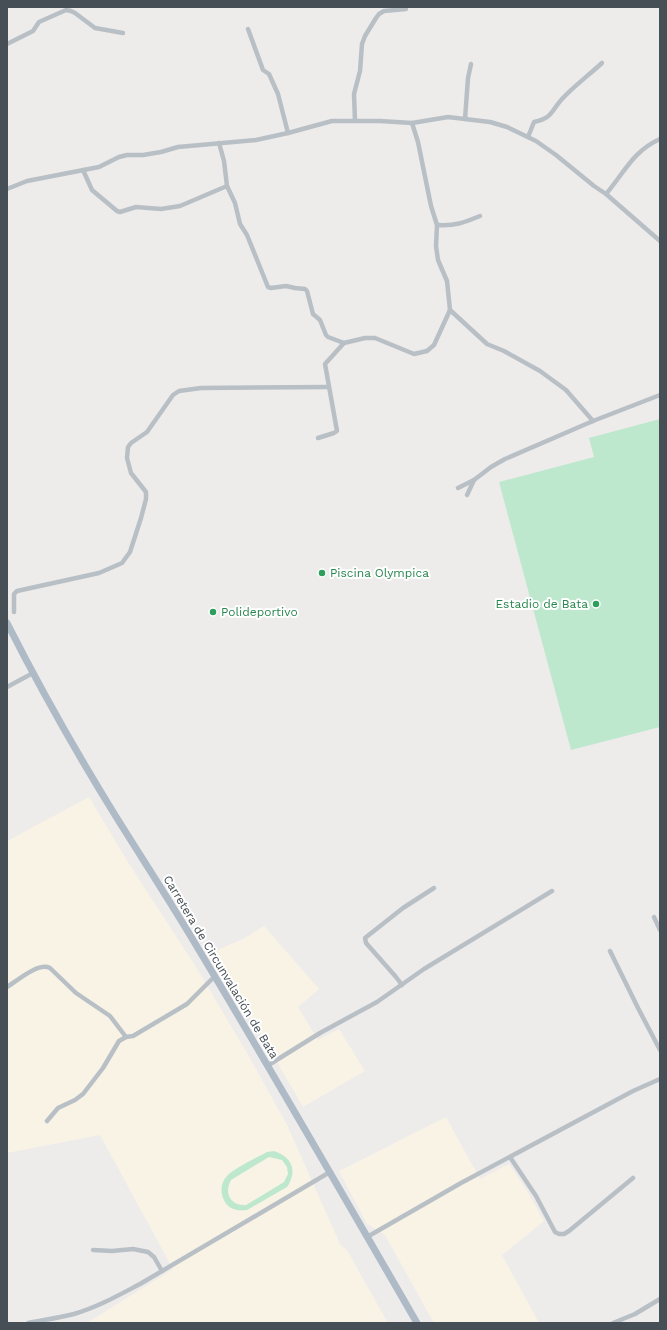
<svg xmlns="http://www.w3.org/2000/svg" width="667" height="1330" viewBox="0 0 667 1330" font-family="'Work Sans',sans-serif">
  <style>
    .commercial { fill: #f8f3e5 }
    .green { fill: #bde8cd; fill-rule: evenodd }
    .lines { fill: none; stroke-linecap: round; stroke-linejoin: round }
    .minor { stroke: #b8c0c6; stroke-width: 4.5 }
    .primary { stroke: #aebbc7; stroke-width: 7 }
    .leisure-dot { fill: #2e9e5b; stroke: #fff; stroke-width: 1.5 }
    .labels { text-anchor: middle; stroke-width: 4; stroke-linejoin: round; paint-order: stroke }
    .leisure-label { font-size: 12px; fill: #27864d; stroke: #fff; text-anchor: start }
    .street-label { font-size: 12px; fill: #464f56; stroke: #fff }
  </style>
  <rect width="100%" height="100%" fill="#eeebeb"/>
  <g class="commercial">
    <path d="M89,797L126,859L196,967L247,1053L287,1125L340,1244L347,1250L388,1323H87L173,1269L100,1135L7,1153V841Z"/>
    <path d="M264,926L319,989L298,1007L318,1040L339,1029L365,1071L303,1107L213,952L243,939Z"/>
    <path d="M446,1117L480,1179L509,1164L526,1189L544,1221L502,1255L539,1323H434L385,1235L367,1224L339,1171Z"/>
  </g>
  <g class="green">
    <path d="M660,419V727L571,750L499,482L594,457L589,438Z"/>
    <path d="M274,1151C292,1157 298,1171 287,1187L247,1210C238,1211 230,1210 225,1202C220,1194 220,1183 227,1176C233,1169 258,1157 267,1152ZM269,1157L282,1160L287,1167L288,1174L284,1182L246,1205C230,1206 224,1193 231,1180Z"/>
  </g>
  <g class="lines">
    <g class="minor">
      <path d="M248,29L263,70L269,74L278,94L288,133"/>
      <path d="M7,44L33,31L39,22L66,10L71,11L75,13L95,28L123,33"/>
      <path d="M465,119L468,78L471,64"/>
      <path d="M355,121L354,94L360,71L362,44L365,36L376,18L379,14L384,11L406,9"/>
      <path d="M528,137L534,122C553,118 551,111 562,99C574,86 589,75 602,63"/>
      <path d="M219,143L224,161L227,186L235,203L240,224L247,235L268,287L271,288L286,286L295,288L305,289L307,291L313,314L320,320L326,335L328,337L344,343L365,338H375L414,354L427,351L434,345L450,310L447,281L438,260L436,246L437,225L431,206L418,142L412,123"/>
      <path d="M83,170L92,190L117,211L120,212L136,207L161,209L180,206L227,186"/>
      <path d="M7,189L27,181L99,167L119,157L127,155H143L161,152L178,147L256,140L288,133L332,121H380L412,123L448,117L490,122L507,127L536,141L556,155L594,186L606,194C624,173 633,151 660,139"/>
      <path d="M606,194L660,241"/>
      <path d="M437,225C456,226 463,223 480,216"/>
      <path d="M450,310L487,344L504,351L540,371L566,390L593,421"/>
      <path d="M318,438L334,433L337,431L325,364L344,343"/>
      <path d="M458,488L474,480L491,467L505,459L593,421L660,395"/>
      <path d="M467,495L474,480"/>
      <path d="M14,612V594L17,591L99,573L122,563L130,552L141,518L146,499V492L131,473L127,458L128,447L131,443L147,432L173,395L179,391L201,388L329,387"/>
      <path d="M7,687L33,673"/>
      <path d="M654,917L660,930"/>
      <path d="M610,951L638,1008L660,1050"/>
      <path d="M402,985L396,977L366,943L365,938L403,908L434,888"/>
      <path d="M7,987C17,981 38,962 50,968L76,993L110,1016L126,1037"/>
      <path d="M267,1066L320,1033L377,1002L424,969L552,891"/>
      <path d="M47,1121L58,1108L75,1100L83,1094L103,1068L119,1041L126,1037L133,1036L187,1004L215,976"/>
      <path d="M510,1157L536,1196L555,1232L559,1234H564L569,1231L633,1178"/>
      <path d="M367,1237L461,1183L633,1091L660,1079"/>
      <path d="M93,1250L112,1251L133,1249L148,1252L154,1257L162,1271"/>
      <path d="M28,1323C43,1320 59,1318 74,1314C98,1307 119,1295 140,1284L330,1172"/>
      <path d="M613,1323L635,1314L660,1299"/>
    </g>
    <path class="primary" d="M7,623C40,688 76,752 115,815C143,860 172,904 199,950C273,1073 345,1198 417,1323"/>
  </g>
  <g class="leisure-dot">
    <circle cx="322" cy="573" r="4"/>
    <circle cx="596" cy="604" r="4"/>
    <circle cx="213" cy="612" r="4"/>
  </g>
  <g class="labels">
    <g class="leisure-label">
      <text x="330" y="577">Piscina Olympica</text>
      <text x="588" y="608" text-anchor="end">Estadio de Bata</text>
      <text x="221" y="616">Polideportivo</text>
    </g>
    <g class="street-label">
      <text transform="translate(221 967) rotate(59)" y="4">Carretera de Circunvalación de Bata</text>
    </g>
  </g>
  <rect width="667" height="1330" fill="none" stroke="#464f56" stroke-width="16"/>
</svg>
